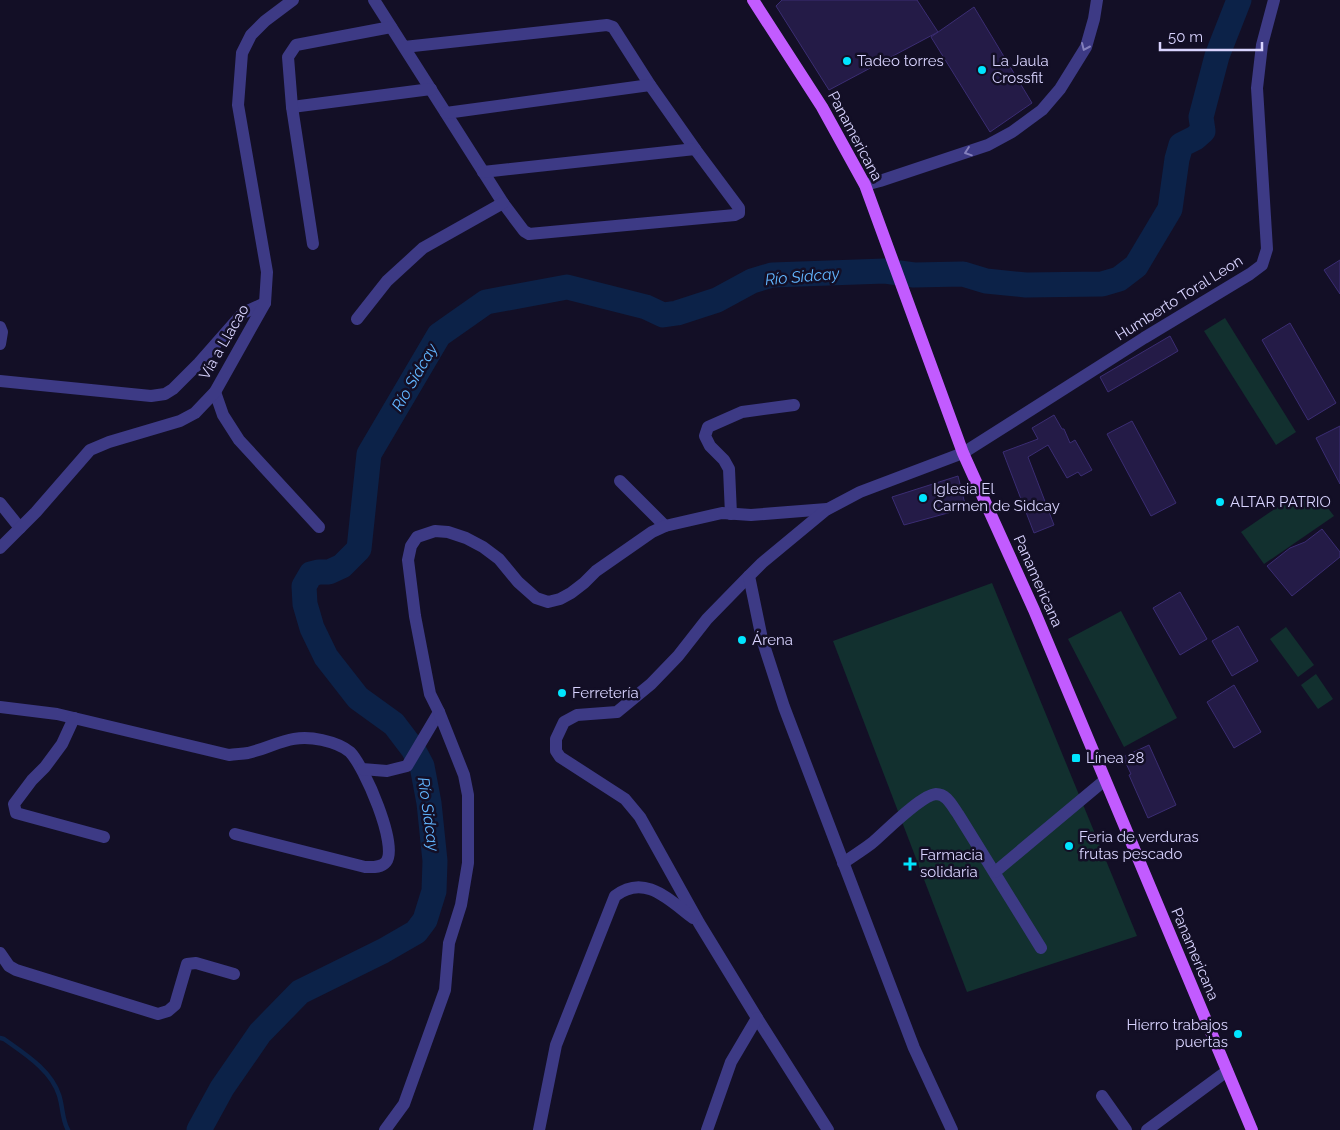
<svg xmlns="http://www.w3.org/2000/svg" width="1340" height="1130" viewBox="0 0 1340 1130" font-family="Raleway,sans-serif">
  <style>
    .green { fill: #12302f }
    .lines { fill: none; stroke-linecap: round; stroke-linejoin: round }
    .stream { stroke: #0c2248; stroke-width: 4.5 }
    .river { stroke: #0c2248; stroke-width: 25 }
    .building { fill: #241b47; stroke: #3b2d73 }
    .minor { stroke: #3d3a85; stroke-width: 12 }
    .major { stroke: #c25bff; stroke-width: 12 }
    .oneway { stroke: #837fbc }
    .poi-dot { fill: #00e5ff; stroke: #130f26; stroke-width: 2 }
    .labels { text-anchor: middle; stroke-width: 5; stroke-linejoin: round; paint-order: stroke }
    .poi-label { font-size: 15px; fill: #d9d4ff; stroke: #130f26; text-anchor: start }
    .street-label { font-size: 15px; fill: #d9d4ff; stroke: #130f26 }
    .water-label { font-size: 16px; font-style: italic; fill: #62b6ff; stroke: #130f26 }
  </style>
  <rect width="100%" height="100%" fill="#130f26"/>
  <g class="green">
    <path d="M1225,318L1296,432L1276,445L1204,331Z"/>
    <path d="M1300,493L1320,498L1334,516L1264,564L1241,532L1285,502Z"/>
    <path d="M992,583L1137,936L967,992L833,641Z"/>
    <path d="M1121,611L1177,718L1124,747L1068,639Z"/>
    <path d="M1286,627L1314,665L1298,677L1270,639Z"/>
    <path d="M1316,674L1333,699L1318,709L1301,685Z"/>
  </g>
  <g class="lines">
    <path class="stream" d="M0,1038L4,1039C25,1054 51,1070 59,1095C63,1107 62,1120 68,1130"/>
    <path class="river" d="M199,1130L222,1088L260,1033L300,992L383,951L416,932L425,920L434,891L435,861L429,803L422,766L413,749L394,724L358,698L326,657L312,628L305,604L304,586L311,574L319,572H329L342,566L359,549L369,454L439,335L486,302L567,287L646,307L663,315L677,313L717,300L752,281L772,275L885,271L914,275L963,274L986,281L1026,285L1102,284L1119,279L1136,266L1170,209L1177,159L1181,145L1195,138L1203,131L1201,117L1217,56L1239,0"/>
  </g>
  <g class="building">
    <path d="M782,0H917L938,32L829,90L776,6Z"/>
    <path d="M974,7L1032,103L990,132L931,37Z"/>
    <path d="M1340,260V294L1324,270Z"/>
    <path d="M1290,323L1336,403L1308,420L1262,340Z"/>
    <path d="M1170,336L1178,351L1108,392L1100,377Z"/>
    <path d="M1054,415L1062,429H1064L1070,443L1075,440L1092,470L1081,476L1078,472L1067,478L1048,445L1028,457L1054,525L1034,533L1003,452L1038,439L1032,428Z"/>
    <path d="M1132,421L1176,503L1151,516L1107,434Z"/>
    <path d="M1340,426V484L1316,438Z"/>
    <path d="M958,476L966,508L904,525L892,497Z"/>
    <path d="M1322,529L1340,552V557L1292,596L1267,566L1290,548L1305,542Z"/>
    <path d="M1180,592L1207,639L1180,655L1153,608Z"/>
    <path d="M1238,626L1258,661L1232,676L1212,641Z"/>
    <path d="M1234,685L1261,732L1234,748L1207,702Z"/>
    <path d="M1149,745L1176,805L1148,818L1129,775L1131,774L1123,757Z"/>
  </g>
  <g class="lines">
    <g class="minor">
      <path d="M374,0L503,203L524,231L529,234L735,215L739,213V208L695,149L650,85L613,27L607,25L404,47"/>
      <path d="M292,107L431,89"/>
      <path d="M446,113L650,85"/>
      <path d="M483,172L695,149"/>
      <path d="M865,185L880,181L988,145L1012,132L1042,110L1060,89L1086,47L1094,19L1097,0"/>
      <path d="M313,244L292,107L288,57L296,45L391,27"/>
      <path d="M357,319L387,281L423,248L503,203"/>
      <path d="M0,327L2,332L0,344"/>
      <path d="M0,381L151,396L165,394L173,389L199,363L243,313L265,303"/>
      <path d="M215,392L223,415L239,440L319,527"/>
      <path d="M620,481L665,526"/>
      <path d="M0,503L20,528"/>
      <path d="M731,514L729,469L724,460L710,446L705,436L708,427L742,412L794,405"/>
      <path d="M0,548L36,512L90,450L109,442L180,421L195,413L215,392L265,303L267,272L238,105L242,53L251,35L265,21L293,0"/>
      <path d="M749,576L707,619L678,656L651,684L617,712L577,715L564,722L556,739V751L560,757L625,799L640,817L699,923L757,1018L828,1130"/>
      <path d="M0,707L57,714L229,755C235,754 242,754 248,753C277,746 290,733 322,740C331,742 343,746 350,752C364,766 399,846 386,862C381,868 373,867 365,867L235,834"/>
      <path d="M74,718L62,744L45,767L32,780L14,804L16,813L104,837"/>
      <path d="M362,769L387,771L407,766L439,712"/>
      <path d="M843,863C853,856 863,850 872,843C885,832 921,795 936,794C947,794 952,806 958,814L1041,948"/>
      <path d="M995,872L1105,780"/>
      <path d="M0,953L9,966L16,970L158,1014L168,1011L175,1005L187,964L196,963L234,974"/>
      <path d="M1102,1096L1126,1130"/>
      <path d="M385,1130L404,1104L445,990L449,943L461,905L468,863V795L464,775L439,712L430,694L415,616L408,560L411,546L417,537L435,531L448,532L466,538L483,547L499,559L518,582L536,598L548,602L560,599L571,593L584,583L596,571L652,532L665,526L722,513L751,515L827,509"/>
      <path d="M539,1130L556,1045L615,896C645,873 669,900 693,918"/>
      <path d="M707,1130L731,1062L757,1018"/>
      <path d="M952,1130L914,1048L784,707L762,639L749,576L762,563L826,510L860,492L963,453L1144,338L1250,274L1262,265L1267,249L1257,88L1262,45L1274,0"/>
      <path d="M1147,1130L1227,1071"/>
    </g>
    <path class="major" d="M753,0L822,107L865,185L963,453L1034,610L1252,1130"/>
  </g>
  <defs><path id="oneway-chevron" d="M-2-3.5L2.5 0L-2 3.5" fill="none" stroke-width="1.6" stroke-linecap="round" stroke-linejoin="round" transform="scale(1.25)"/></defs>
  <g class="oneway">
    <use href="#oneway-chevron" transform="translate(1085 47) rotate(114)"/>
    <use href="#oneway-chevron" transform="translate(968 152) rotate(161)"/>
  </g>
  <g class="poi-dot">
    <circle cx="847" cy="61" r="5"/>
    <circle cx="982" cy="70" r="5"/>
    <circle cx="923" cy="498" r="5"/>
    <circle cx="1220" cy="502" r="5"/>
    <circle cx="742" cy="640" r="5"/>
    <circle cx="562" cy="693" r="5"/>
    <rect x="1071" y="753" width="10" height="10" rx="2.5"/>
    <circle cx="1069" cy="846" r="5"/>
    <path d="M907.5 856.5h5v5h5v5h-5v5h-5v-5h-5v-5h5z"/>
    <circle cx="1238" cy="1034" r="5"/>
  </g>
  <g class="labels">
    <g class="poi-label">
      <text x="857" y="66">Tadeo torres</text>
      <text x="992" y="66">La Jaula<tspan x="992" dy="17">Crossfit</tspan></text>
      <text x="933" y="494">Iglesia El<tspan x="933" dy="17">Carmen de Sidcay</tspan></text>
      <text x="1230" y="507">ALTAR PATRIO</text>
      <text x="752" y="645">Árena</text>
      <text x="572" y="698">Ferretería</text>
      <text x="1086" y="763">Línea 28</text>
      <text x="1079" y="842">Feria de verduras<tspan x="1079" dy="17">frutas pescado</tspan></text>
      <text x="920" y="860">Farmacia<tspan x="920" dy="17">solidaria</tspan></text>
      <text x="1228" y="1030" text-anchor="end">Hierro trabajos<tspan x="1228" dy="17">puertas</tspan></text>
    </g>
    <g class="street-label">
      <text transform="translate(855 136) rotate(62)" y="5">Panamericana</text>
      <text transform="translate(1179 298) rotate(-32)" y="5">Humberto Toral Leon</text>
      <text transform="translate(224 342) rotate(-60)" y="5">Vía a Llacao</text>
      <text transform="translate(1038 581) rotate(66)" y="5">Panamericana</text>
      <text transform="translate(1195 954) rotate(67)" y="5">Panamericana</text>
    </g>
    <g class="water-label">
      <text transform="translate(802 276) rotate(-5)" y="6">Río Sidcay</text>
      <text transform="translate(414 377) rotate(-60)" y="6">Río Sidcay</text>
      <text transform="translate(429 814) rotate(82)" y="6">Río Sidcay</text>
    </g>
  </g>
  <path d="M1160 42v8h102v-8" fill="none" stroke="#d9d4ff" stroke-width="2.5"/>
  <text x="1168" y="42" font-size="15" fill="#d9d4ff" stroke="#130f26" stroke-width="4" paint-order="stroke">50 m</text>
</svg>
